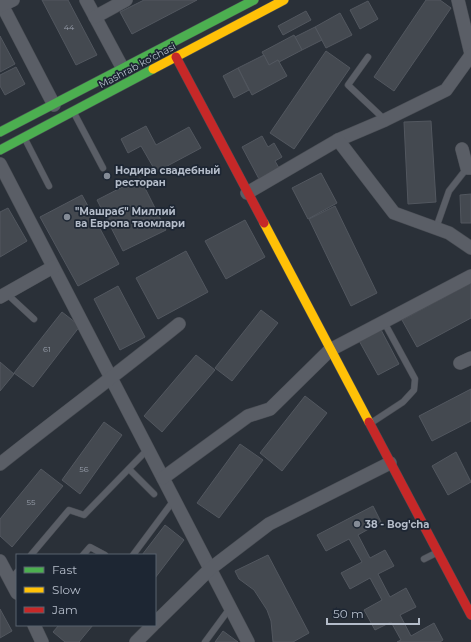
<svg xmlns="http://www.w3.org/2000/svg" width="471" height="642" viewBox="0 0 471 642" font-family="Montserrat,sans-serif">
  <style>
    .building { fill: #444950; stroke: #52575f }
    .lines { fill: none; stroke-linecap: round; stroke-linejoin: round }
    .lane-casing { stroke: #484c53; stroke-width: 7 }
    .street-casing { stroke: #484c53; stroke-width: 14 }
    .fast-casing { stroke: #484c53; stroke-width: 10 }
    .slow-casing { stroke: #484c53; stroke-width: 10 }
    .jam-casing { stroke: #484c53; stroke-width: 10 }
    .lane { stroke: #5a5e66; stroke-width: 6 }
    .street { stroke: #5a5e66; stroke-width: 13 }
    .fast { stroke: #4caf50; stroke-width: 9 }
    .slow { stroke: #ffc107; stroke-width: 9 }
    .jam { stroke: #c62828; stroke-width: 9 }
    .poi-dot { fill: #848b96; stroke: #1d2633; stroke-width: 1.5 }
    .labels { text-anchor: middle; stroke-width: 3.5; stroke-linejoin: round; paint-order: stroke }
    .number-label { font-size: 8px; fill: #989fab }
    .street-label { font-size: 10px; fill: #b4bcc9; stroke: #1d2633 }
    .poi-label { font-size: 10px; font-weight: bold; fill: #b4bcc9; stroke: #1d2633; text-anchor: start }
  </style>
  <rect width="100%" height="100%" fill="#2a3038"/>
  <g class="building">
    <path d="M42,0H68L97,55L76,65Z"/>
    <path d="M144,0H197L132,34L120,12Z"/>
    <path d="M426,0H440L451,8L394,91L374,77Z"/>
    <path d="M368,1L378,19L360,29L350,10Z"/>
    <path d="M306,11L311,20L283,35L278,26Z"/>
    <path d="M340,13L352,35L326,48L315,27Z"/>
    <path d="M315,27L322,40L302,50L295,37Z"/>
    <path d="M294,35L302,50L279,62L278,60L269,65L262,52Z"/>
    <path d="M0,36L15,64L0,72Z"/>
    <path d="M326,51L350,68L294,149L270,133Z"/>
    <path d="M264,55L269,65L278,60L287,76L252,95L238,68Z"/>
    <path d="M16,67L25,84L5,95L0,86V75Z"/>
    <path d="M238,68L249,90L234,98L223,76Z"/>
    <path d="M431,121L436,202L408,204L404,122Z"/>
    <path d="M146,126L156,145L189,127L201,148L156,172L141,146L128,153L121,139Z"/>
    <path d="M262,136L268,147L274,143L282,157L275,161L279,168L259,179L242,147Z"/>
    <path d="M321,173L337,203L308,219L292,188Z"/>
    <path d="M140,178L166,230L123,251L97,200Z"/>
    <path d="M471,194V223H461L460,195Z"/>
    <path d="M82,195L119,264L78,286L40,217Z"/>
    <path d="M335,206L377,293L351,306L309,219Z"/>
    <path d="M8,208L27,241L0,257V212Z"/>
    <path d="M245,220L265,257L226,279L205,241Z"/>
    <path d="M186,251L208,292L158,319L136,278Z"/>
    <path d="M471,283V318L417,347L402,320Z"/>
    <path d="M118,286L145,337L120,350L94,299Z"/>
    <path d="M261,310L278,323L232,381L215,368Z"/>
    <path d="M62,312L80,326L33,387L14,373Z"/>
    <path d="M379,326L399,364L378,375L357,337Z"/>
    <path d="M196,355L215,370L162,432L144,416Z"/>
    <path d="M0,362L14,374L0,391Z"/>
    <path d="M471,389V421L432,441L419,416Z"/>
    <path d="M305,396L327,413L282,471L260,453Z"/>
    <path d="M104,422L122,435L80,494L62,480Z"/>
    <path d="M240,444L263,460L219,518L197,503Z"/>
    <path d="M456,452L471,482L448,495L432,466Z"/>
    <path d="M41,469L63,486L12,547L0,536V519Z"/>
    <path d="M373,506L381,522L358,535L370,558L385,550L394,566L378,574L390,597L406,588L416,607L400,615L411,636L434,623L443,640L440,642H397L401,640L391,622L375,630L364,610L382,600L370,578L350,589L341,573L362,562L349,539L326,551L317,535Z"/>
    <path d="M165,525L184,540L155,578V555H142Z"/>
    <path d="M268,555L309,633L293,642H273L271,621L267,610L254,590L239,579L235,571Z"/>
    <path d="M0,609L12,631L0,638Z"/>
    <path d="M59,625H93L79,642H65L53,632Z"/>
    <path d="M223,631L238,642H215Z"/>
  </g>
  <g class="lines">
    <defs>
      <g id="lane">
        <path d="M368,57L348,85L385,120"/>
        <path d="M74,113L103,168"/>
        <path d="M25,139L49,186"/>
        <path d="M436,228L449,191L467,168"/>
        <path d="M6,293L34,319"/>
        <path d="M371,423L403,402L414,390L415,379L384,322"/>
        <path d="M129,469L154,494"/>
        <path d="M31,555L69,510L84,515L148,449"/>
        <path d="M83,555L90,547L105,555"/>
        <path d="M133,555L174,500"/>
        <path d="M424,559L436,553"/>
        <path d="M10,580L17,572"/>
        <path d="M205,642L230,608"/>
      </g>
      <g id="street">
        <path d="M86,0L123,69"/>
        <path d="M458,0L471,54"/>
        <path d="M2,5L54,105"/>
        <path d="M0,6L13,0"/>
        <path d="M95,17L126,0"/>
        <path d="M338,140L385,120L446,90L471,55"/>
        <path d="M462,149L467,168H471"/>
        <path d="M0,164L248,642"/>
        <path d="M247,193L338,140L394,213L449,233L471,248"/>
        <path d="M0,297L53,267"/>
        <path d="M460,363L471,358"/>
        <path d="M0,464C59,417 120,372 179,324"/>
        <path d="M163,478L248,416L270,409L330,350L471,276"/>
        <path d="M0,561L17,593"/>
        <path d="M155,623L210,569L269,524L390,463"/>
        <path d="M34,625L42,642"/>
        <path d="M136,642L153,625"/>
      </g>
      <g id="fast">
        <path d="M0,132L254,0"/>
        <path d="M0,150L153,69"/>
      </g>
      <g id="slow">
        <path d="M153,69L284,0"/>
        <path d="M264,223L369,422"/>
      </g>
      <g id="jam">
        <path d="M176,57L264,223"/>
        <path d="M369,422L471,615"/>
      </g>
    </defs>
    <use href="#lane" class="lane-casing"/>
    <use href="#street" class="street-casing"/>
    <use href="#fast" class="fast-casing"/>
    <use href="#slow" class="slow-casing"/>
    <use href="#jam" class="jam-casing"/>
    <use href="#lane" class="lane"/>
    <use href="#street" class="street"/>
    <use href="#fast" class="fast"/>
    <use href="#slow" class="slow"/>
    <use href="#jam" class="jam"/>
  </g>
  <g class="poi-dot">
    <circle cx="107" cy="176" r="4"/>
    <circle cx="67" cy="217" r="4"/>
    <circle cx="357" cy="524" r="4"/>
  </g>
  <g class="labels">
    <g class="number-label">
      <text x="69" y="30">44</text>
      <text x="47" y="352">61</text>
      <text x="84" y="472">56</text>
      <text x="31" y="505">55</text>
    </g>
    <g class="street-label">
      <text transform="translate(137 65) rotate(-28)" y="4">Mashrab ko'chasi</text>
    </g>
    <g class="poi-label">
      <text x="115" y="174">Нодира свадебный<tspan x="115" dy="12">ресторан</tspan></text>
      <text x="75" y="215">"Машраб" Миллий<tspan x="75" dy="12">ва Европа таомлари</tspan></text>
      <text x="365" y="528">38 - Bog'cha</text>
    </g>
  </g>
  <rect x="16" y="554" width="140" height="72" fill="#1d2633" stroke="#59626f"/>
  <rect x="24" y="567" width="20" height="6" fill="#4caf50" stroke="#59626f"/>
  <text x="52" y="574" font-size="12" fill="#b4bcc9">Fast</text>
  <rect x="24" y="587" width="20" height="6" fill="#ffc107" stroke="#59626f"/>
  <text x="52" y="594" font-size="12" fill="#b4bcc9">Slow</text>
  <rect x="24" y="607" width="20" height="6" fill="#c62828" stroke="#59626f"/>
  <text x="52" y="614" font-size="12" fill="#b4bcc9">Jam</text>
  <path d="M327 618v6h92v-6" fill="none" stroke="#b4bcc9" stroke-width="2"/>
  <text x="333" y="618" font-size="12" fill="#b4bcc9" stroke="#1d2633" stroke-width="3" paint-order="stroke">50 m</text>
</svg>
